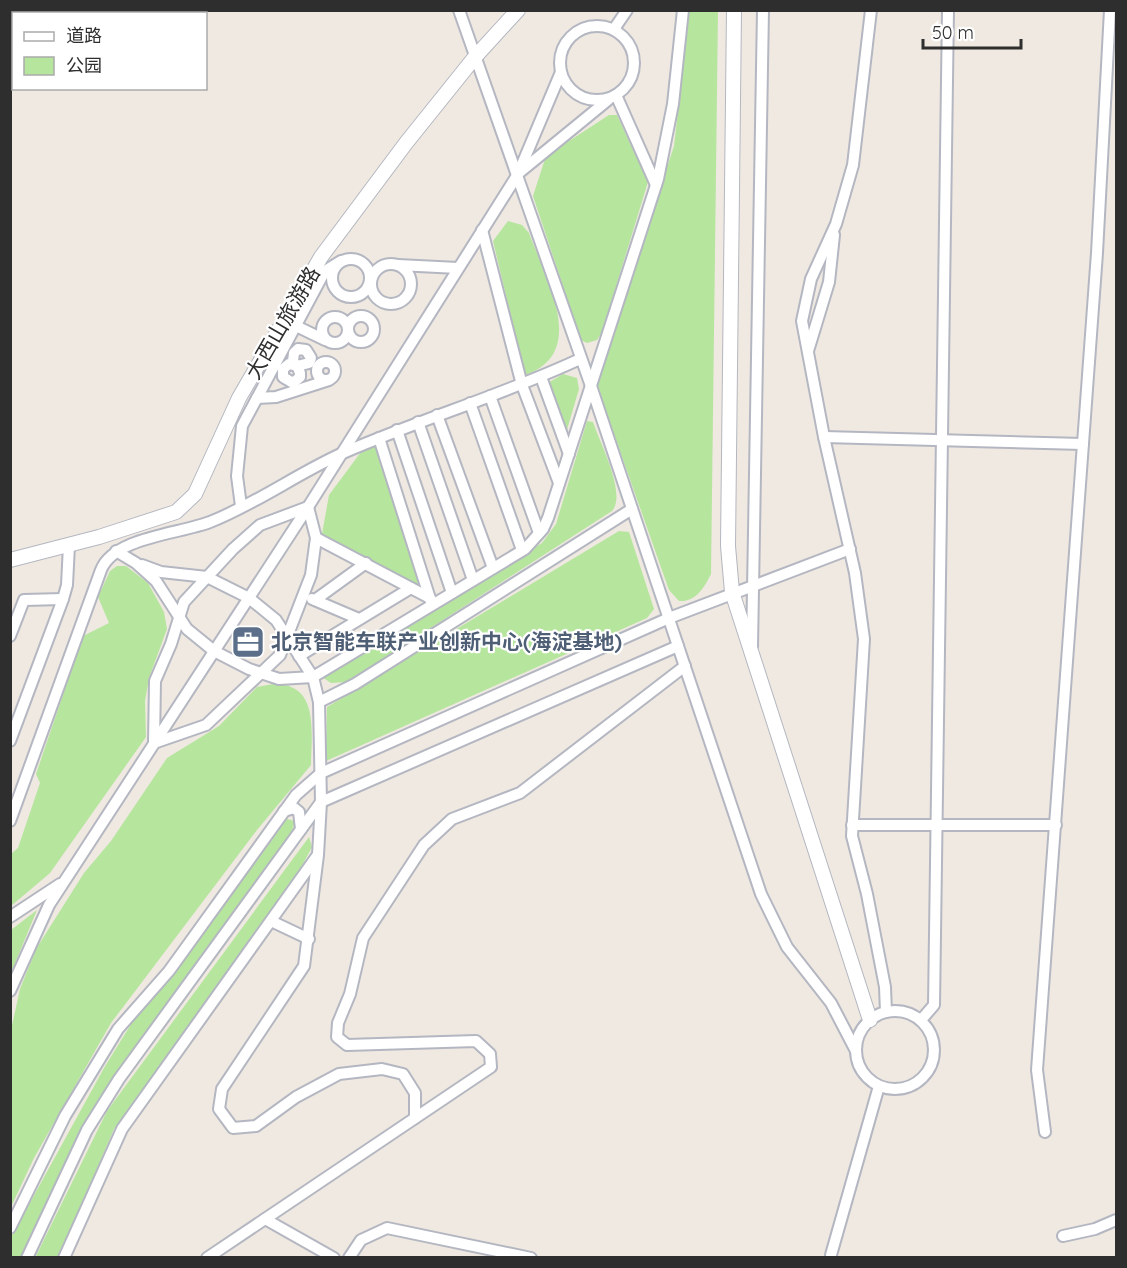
<svg xmlns="http://www.w3.org/2000/svg" width="1127" height="1268" viewBox="0 0 1127 1268" font-family="Quicksand,'Noto Sans SC',sans-serif">
  <style>
    .green { fill: #b6e59e }
    .lines { fill: none; stroke-linecap: round; stroke-linejoin: round }
    .minor-casing { stroke: #b4b7c1; stroke-width: 14 }
    .tertiary-casing { stroke: #b4b7c1; stroke-width: 16 }
    .minor { stroke: #fff; stroke-width: 10 }
    .tertiary { stroke: #fff; stroke-width: 14 }
    .labels { text-anchor: middle; stroke-width: 4.5; stroke-linejoin: round; paint-order: stroke }
    .street-label { font-size: 21px; fill: #2e2e2e; stroke: #fff }
    .service-label { font-size: 21px; font-weight: bold; fill: #4e5e75; stroke: #fff; text-anchor: start }
  </style>
  <rect width="100%" height="100%" fill="#efe9e1"/>
  <g class="green">
    <path d="M689,11H718L711,574C704,588 696,602 679,601L669,590L596,383L674,146Z"/>
    <path d="M609,115H617L648,182L602,332L597,340L587,343L581,340L533,196L546,156Z"/>
    <path d="M508,221L522,225L529,233C545,277 590,353 525,375L493,241Z"/>
    <path d="M563,374L577,378L579,389L566,433L548,383Z"/>
    <path d="M587,421L593,422C600,443 627,494 612,511L347,682L331,683L322,677L542,543L556,524Z"/>
    <path d="M375,446L421,587L322,534L329,495L361,452Z"/>
    <path d="M619,531L629,532L654,609L647,618L326,761L327,707Z"/>
    <path d="M117,566H126L148,583L164,612L167,629L149,678L145,701L146,737L50,873L11,906V854L18,848L40,783L36,774L83,636L109,623L98,597L110,571Z"/>
    <path d="M273,684C278,685 286,684 291,687C318,697 311,742 311,765L257,830L111,1023L34,1158L11,1207V1030L20,989L36,949L84,873L111,841L167,758L219,726L257,687Z"/>
    <path d="M287,819L295,821L292,832L150,1029L80,1132L21,1257H11L10,1239L104,1068L136,1016L184,960Z"/>
    <path d="M309,837L312,847L295,879L114,1129L59,1257L35,1258L107,1111Z"/>
    <path d="M37,910L11,973V930Z"/>
  </g>
  <g class="lines">
    <defs>
      <g id="minor">
        <path d="M459,10L591,386L761,894L787,947L831,1003L856,1051"/>
        <path d="M871,10L853,165L836,224L811,279L802,321L824,437L855,573L864,639L852,836L867,894L885,987L886,1012"/>
        <circle cx="597" cy="63" r="37"/>
        <path d="M614,29L627,10"/>
        <path d="M616,95L656,185"/>
        <path d="M520,172L608,100"/>
        <path d="M482,230L522,385L559,483"/>
        <circle cx="351" cy="278" r="19"/>
        <circle cx="391" cy="284" r="20"/>
        <path d="M398,265L458,268"/>
        <circle cx="361" cy="329" r="13"/>
        <circle cx="335" cy="330" r="13"/>
        <path d="M296,326L325,340"/>
        <path d="M808,351L829,282L834,235"/>
        <circle cx="326" cy="371" r="9"/>
        <path d="M297,366L309,363L311,358L306,350L298,349L294,353L293,361C297,367 301,370 300,377L293,383L283,377V369L289,364L297,366"/>
        <path d="M541,377L569,454"/>
        <path d="M490,396L539,533"/>
        <path d="M257,398L276,397L329,380"/>
        <path d="M470,403L522,550"/>
        <path d="M437,415L493,568"/>
        <path d="M418,422L473,580"/>
        <path d="M397,430L452,593"/>
        <path d="M824,437L1083,444"/>
        <path d="M379,438L432,605"/>
        <path d="M241,506L237,476L242,426L325,271L341,261"/>
        <path d="M308,507L316,538L311,575L280,655L206,725L154,743L155,681L171,644L184,602L233,549L260,525Z"/>
        <path d="M316,538L430,598"/>
        <path d="M116,551L136,563L156,581L187,629L214,651L249,669L279,679L313,677L525,549L543,529L548,518L658,179L673,104L683,10"/>
        <path d="M142,565L161,572L207,577L249,598L276,620L313,677L319,702L321,802L318,855L304,966L222,1089L219,1109L233,1128L256,1126L296,1097L339,1074L382,1069L403,1074L415,1093V1118"/>
        <path d="M312,599L359,619"/>
        <path d="M315,600L366,563"/>
        <path d="M10,636L24,600L63,599"/>
        <path d="M752,647L763,10"/>
        <path d="M299,656L411,588"/>
        <path d="M319,702L355,684L632,509"/>
        <path d="M10,741L63,599L67,585L69,545"/>
        <path d="M284,811L294,808L299,812L301,829"/>
        <path d="M10,821L101,570C114,537 179,534 210,522C256,504 298,473 343,453C421,419 503,395 580,359"/>
        <path d="M852,825H1056"/>
        <path d="M10,917L60,884"/>
        <path d="M271,921L309,939"/>
        <path d="M10,991L49,905L308,507L518,174L561,72"/>
        <circle cx="895" cy="1050" r="39"/>
        <path d="M921,1020L934,1005L948,10"/>
        <path d="M1045,1132L1037,1070L1097,253L1110,10"/>
        <path d="M265,1219L334,1258"/>
        <path d="M10,1228L65,1116L118,1029L169,971L296,795L321,773L669,618L850,549"/>
        <path d="M1063,1236L1095,1229L1116,1220"/>
        <path d="M831,1255L879,1086"/>
        <path d="M27,1258L87,1130L119,1079L321,802L678,646"/>
        <path d="M64,1258L122,1129L317,856"/>
        <path d="M207,1258L491,1067L490,1054L476,1041L347,1045L337,1037L338,1023L350,994L363,938L424,845L452,819L520,793L685,666"/>
        <path d="M349,1258L361,1240L387,1228L531,1258"/>
      </g>
      <g id="tertiary">
        <path d="M734,10L728,546L732,592L870,1020"/>
        <path d="M10,560L99,537L176,512L195,494L239,398L321,257L406,143L475,57L518,10"/>
      </g>
    </defs>
    <use href="#minor" class="minor-casing"/>
    <use href="#tertiary" class="tertiary-casing"/>
    <use href="#minor" class="minor"/>
    <use href="#tertiary" class="tertiary"/>
  </g>
  <defs>
    <symbol id="office-square" viewBox="-11 -11 22 22"><rect x="-9" y="-9" width="18" height="18" rx="4" fill="#5c6f8a" stroke="#fff"/><path d="M-6-3h4V-5.5h4V-3h4V5H-6ZM-1-4.5V-3h2v-1.5ZM-6 0V1H6V0Z" fill="#fff"/></symbol>
  </defs>
  <g fill-rule="evenodd">
    <use href="#office-square" x="229" y="623" width="38" height="38"/>
  </g>
  <g class="labels">
    <g class="street-label">
      <text transform="translate(283 323) rotate(-60)" y="7">大西山旅游路</text>
    </g>
    <g class="service-label">
      <text x="271" y="649">北京智能车联产业创新中心(海淀基地)</text>
    </g>
  </g>
  <rect width="1127" height="1268" fill="none" stroke="#2e2e2e" stroke-width="24"/>
  <rect x="12" y="12" width="195" height="78" fill="#ffffff" stroke="#ababab" stroke-width="1.5"/>
  <rect x="24" y="32" width="30" height="9" fill="#ffffff" stroke="#ababab" stroke-width="1.5"/>
  <text x="66" y="42" font-size="18" fill="#2e2e2e">道路</text>
  <rect x="24" y="57" width="30" height="18" fill="#b6e59e" stroke="#ababab" stroke-width="1.5"/>
  <text x="66" y="72" font-size="18" fill="#2e2e2e">公园</text>
  <path d="M923 39v9h98v-9" fill="none" stroke="#2e2e2e" stroke-width="3"/>
  <text x="932" y="39" font-size="18" fill="#2e2e2e" stroke="#ffffff" stroke-width="4.5" paint-order="stroke">50 m</text>
</svg>
